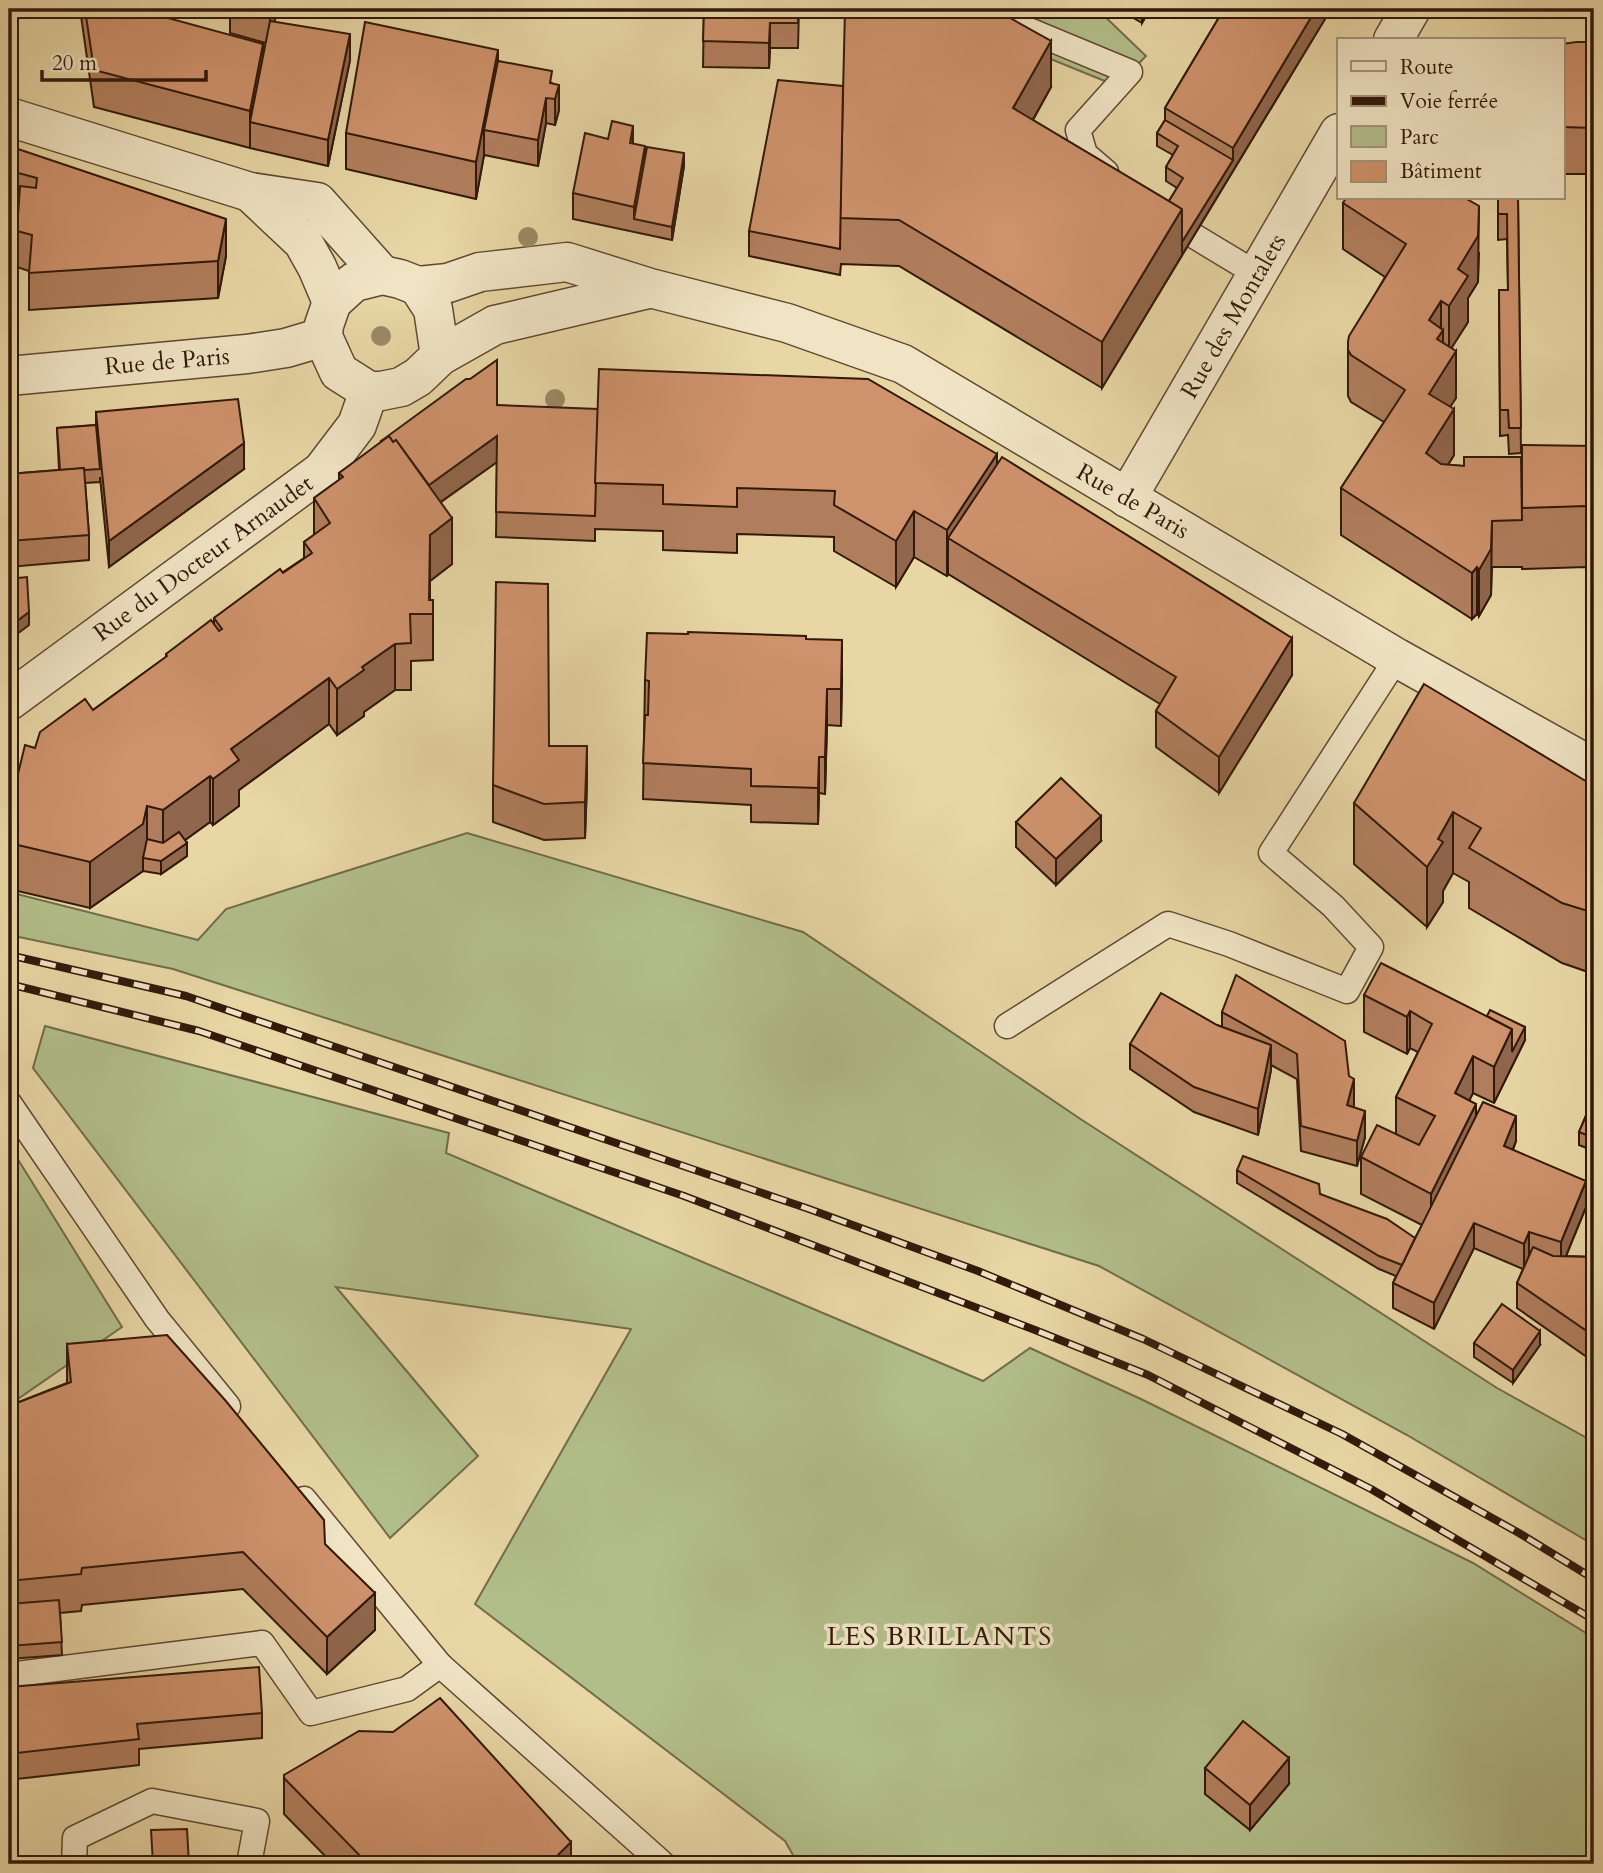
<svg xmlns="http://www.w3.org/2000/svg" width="1603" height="1873" viewBox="0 0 1603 1873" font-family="Cardo,serif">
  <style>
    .green { fill: #b2be8a; stroke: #726c4a; stroke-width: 2 }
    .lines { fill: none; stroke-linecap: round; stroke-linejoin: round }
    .lane-casing { stroke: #604831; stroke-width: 27 }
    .street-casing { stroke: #604831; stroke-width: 41 }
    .lane { stroke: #f0e4c4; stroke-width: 24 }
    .street { stroke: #f0e4c4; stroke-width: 38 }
    .rail-casing { stroke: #32190a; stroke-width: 8 }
    .rail { stroke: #f0e4c4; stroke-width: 5; stroke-dasharray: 16; stroke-linecap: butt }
    .tree { fill: #998a65 }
    .wall { fill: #b17e5d; stroke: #32190a; stroke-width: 2 }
    .shaded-wall { fill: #90664c; stroke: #32190a; stroke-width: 2 }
    .building { fill: #ce926c; stroke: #32190a; stroke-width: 2 }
    .labels { text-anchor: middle; stroke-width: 7; stroke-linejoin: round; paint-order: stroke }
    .street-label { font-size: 24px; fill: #32190a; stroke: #f0e4c4 }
    .neighbourhood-label { font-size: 26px; letter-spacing: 2px; fill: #32190a; stroke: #f0e4c4 }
  </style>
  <rect width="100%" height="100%" fill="#e8d6a5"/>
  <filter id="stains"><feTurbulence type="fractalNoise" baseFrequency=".00286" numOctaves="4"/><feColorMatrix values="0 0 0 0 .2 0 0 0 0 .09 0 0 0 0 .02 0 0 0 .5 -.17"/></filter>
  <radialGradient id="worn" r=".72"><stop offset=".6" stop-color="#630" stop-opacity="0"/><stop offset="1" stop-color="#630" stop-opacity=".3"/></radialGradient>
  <g class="green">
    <path d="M852,9H1097L1146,56L1117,86L950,18Z"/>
    <path d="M467,833L803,932L1082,1120L1497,1388L1594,1442V1545L1407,1435L1099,1266L173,969L9,935V892L198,940L226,909Z"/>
    <path d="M45,1026L449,1133L446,1153L983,1381L1030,1348L1143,1400L1473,1563L1594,1638V1864H798L785,1841L475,1604L631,1329L336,1287L478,1456L390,1538L33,1068Z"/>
    <path d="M9,1145L122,1327L9,1405Z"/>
  </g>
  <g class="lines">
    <defs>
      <g id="lane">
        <path d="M1012,23L1130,72L1078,130L1085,154L1106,172"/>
        <path d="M1194,236L1257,274"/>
        <path d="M1007,1026L1168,924L1229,944L1347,991L1371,947L1333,906L1271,853L1397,658"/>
        <path d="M9,1103L157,1319L228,1406"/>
        <path d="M304,1499L440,1665L663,1864"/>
        <path d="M9,1675L262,1643L311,1713L407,1689L440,1665"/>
        <path d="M74,1864L75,1838L152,1801L257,1821L249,1864"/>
      </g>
      <g id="street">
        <path d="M1393,40L1411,9"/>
        <path d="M9,117L250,192L317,202L382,275"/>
        <path d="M250,192L303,242L317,267L332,302"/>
        <path d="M418,286L448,283L480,272L567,262L650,288L787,323L903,364L1397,658L1594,768"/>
        <path d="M440,356L433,309L418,286L400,279L382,275L354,282L332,302L324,325L323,337L339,372L369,391H381L401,387L418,377L440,356L495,325L648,289"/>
        <path d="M9,376L247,354L286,348L323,337"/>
        <path d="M1127,498L1339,133"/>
        <path d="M9,701L322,471L357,425L369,391"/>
      </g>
    </defs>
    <use href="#lane" class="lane-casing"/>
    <use href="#street" class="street-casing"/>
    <use href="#lane" class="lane"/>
    <use href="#street" class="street"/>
    <defs>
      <g id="rail">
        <path d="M9,955L186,996L809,1209L978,1271L1143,1339L1342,1434L1519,1533L1594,1579"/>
        <path d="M9,984L199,1031L684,1196L1035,1330L1148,1375L1371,1489L1594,1620"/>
      </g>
    </defs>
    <use href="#rail" class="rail-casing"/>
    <use href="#rail" class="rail"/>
  </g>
  <g class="tree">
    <circle cx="528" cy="237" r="10"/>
    <circle cx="381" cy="336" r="10"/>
    <circle cx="555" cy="399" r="10"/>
  </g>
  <g class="wall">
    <path d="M80,9H161L144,11L263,55L266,43L230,33V9H277L274,22L350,60L328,166L250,148L94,107Z"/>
    <path d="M704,9H799L798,48H770L769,68L703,67Z"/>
    <path d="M1118,9H1150L1142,23Z"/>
    <path d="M1224,9H1331L1102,388L899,266L841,264L840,275L749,256V231L843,86L1051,87L1033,120L1169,201L1177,188L1166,181V167L1173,155L1157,146V133L1165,120V108Z"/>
    <path d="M1594,42V174H1563V44Z"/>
    <path d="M498,61L552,83L559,110L555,125L546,123L538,166L484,155L476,199L346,169V133Z"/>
    <path d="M633,144L645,160L684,166L672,240L573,219V193Z"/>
    <path d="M9,146L226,256L218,298L29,310V271L17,267V231L19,209L13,208V238L10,265H9Z"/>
    <path d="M1498,198H1518L1521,453L1509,454L1508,435L1500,436L1499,290H1508L1507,239L1498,240Z"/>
    <path d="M1343,203L1479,253L1478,282L1468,298V322L1451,348L1456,398L1450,406L1454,455L1448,465L1464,466L1594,446V692L1588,690L1586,567L1522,569V567H1492L1491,595L1479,616L1477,614L1472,619L1341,535V488L1384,422L1351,402L1348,396V342L1385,277L1343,249Z"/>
    <path d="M497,405L997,464L1292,675L1219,793L1156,747V711L1160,704L948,574L947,576L914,557L896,587L834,551V537L737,534V553L663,550V531L595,529V541L496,537L497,462L441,502L452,564L430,581V600H433V660L411,661V690H395L364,712V716L337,735L329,724L239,790V806L213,825L210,822L185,840L187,856L161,874L143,871L90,908L9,889V811L93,710L166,657V654L214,625V618L304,558V542L314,535V498L339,480V473L381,443V441Z"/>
    <path d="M96,412L244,469L109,567L100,477V482L85,483L89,535V560L9,567V474L59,470L57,428L96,425Z"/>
    <path d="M806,639L842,677L841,726L827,725L825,794L819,793L818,824L751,822V805L643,799L645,680Z"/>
    <path d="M549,746L587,783L585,838L544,840L493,822V785Z"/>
    <path d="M1594,786V974L1562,963L1469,908V882L1453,873L1443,891V902L1427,927L1354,864V803Z"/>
    <path d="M1016,822L1101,841L1056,885L1016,847Z"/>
    <path d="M1364,995L1525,1040L1494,1103L1473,1093L1469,1100L1476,1115L1516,1141L1513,1150L1586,1207L1566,1256L1594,1257V1362L1517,1308V1283L1523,1269L1474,1248L1434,1329L1393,1308V1283L1396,1276L1379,1269L1237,1183V1170L1320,1194L1415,1238L1422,1225L1361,1194V1157L1396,1134V1097L1418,1052L1410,1048L1407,1054L1364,1032Z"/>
    <path d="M1222,1012L1349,1076L1354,1105L1353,1107L1365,1137L1357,1166L1301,1151L1297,1079L1271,1065V1070L1258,1135L1194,1112L1130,1069V1044L1217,1025L1222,1027Z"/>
    <path d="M1594,1097V1151L1579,1145V1132Z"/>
    <path d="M1474,1343L1540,1345L1513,1383L1474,1357Z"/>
    <path d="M67,1344L325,1544L375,1630L327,1674L243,1589L82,1605L81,1611L60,1613L62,1655L9,1659V1406L67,1383Z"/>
    <path d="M9,1687L262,1713V1738L139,1749V1765L17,1779L9,1729Z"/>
    <path d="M1205,1768L1289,1784L1250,1830L1205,1794Z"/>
    <path d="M284,1775L571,1864H333L284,1814Z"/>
  </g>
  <g class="shaded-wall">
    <path d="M270,9H277L270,44Z"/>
    <path d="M1142,9H1150L1142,23Z"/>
    <path d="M1316,9H1331L1182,255V242L1233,160V148Z"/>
    <path d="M770,23V48L769,68V43Z"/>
    <path d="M350,34V60L328,166V140Z"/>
    <path d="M1051,41V87L1013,155V108Z"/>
    <path d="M263,44V81L250,122V148V111Z"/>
    <path d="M498,50V87L484,130V155L476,199V162Z"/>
    <path d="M559,85V110L555,125V99Z"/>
    <path d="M546,98V123L538,166V140Z"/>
    <path d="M633,126V151L630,143Z"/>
    <path d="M645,146V171L634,219V207Z"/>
    <path d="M684,153V166L672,240V227Z"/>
    <path d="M11,171V207L9,227V191Z"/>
    <path d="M13,202V238L10,265V228Z"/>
    <path d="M1479,206L1478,282L1468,298V322L1449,352V306L1458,269Z"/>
    <path d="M1182,209V255L1102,388V342Z"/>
    <path d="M226,219V256L218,298V261Z"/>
    <path d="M1441,301V333L1443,330V371L1456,351V398L1429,440V320Z"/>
    <path d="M1454,409V455L1426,500V453Z"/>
    <path d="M497,436V462L418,518V492Z"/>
    <path d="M244,443V469L109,567V541Z"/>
    <path d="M997,454V500L948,538V574L947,576V530Z"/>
    <path d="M914,511V557L896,587V541Z"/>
    <path d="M452,518V564L430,581V535Z"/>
    <path d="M1492,521L1491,595L1479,616V570Z"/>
    <path d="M1477,567V614L1472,619V573Z"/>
    <path d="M29,612V625L9,640V627Z"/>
    <path d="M1292,638V675L1219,793V757Z"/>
    <path d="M842,640V677L841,726V689Z"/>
    <path d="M395,644V690L364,712V716L337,735V689L362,667Z"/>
    <path d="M329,678V724L239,790V806L213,825V779L231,749Z"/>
    <path d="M827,689V725L825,794V757Z"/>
    <path d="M587,746V783L585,838V802Z"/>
    <path d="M819,757V793L818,824V788Z"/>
    <path d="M210,776V822L163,856V810Z"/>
    <path d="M147,806V853L143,858V871L90,908V862Z"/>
    <path d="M1453,812V873L1443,891V902L1427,927V867L1438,839Z"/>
    <path d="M1101,816V841L1056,885V859Z"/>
    <path d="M187,843V856L161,874V861Z"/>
    <path d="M1410,1011V1048L1407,1054V1017Z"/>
    <path d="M1525,1027V1040L1494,1103V1067L1512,1029Z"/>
    <path d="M1271,1045V1070L1258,1135V1109Z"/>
    <path d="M1473,1056V1093L1455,1130V1093Z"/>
    <path d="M1354,1079V1105L1347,1130V1105Z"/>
    <path d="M1476,1104V1140L1431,1230V1194Z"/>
    <path d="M1365,1111V1137L1357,1166V1141Z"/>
    <path d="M1516,1116V1141L1504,1171V1146Z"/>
    <path d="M1586,1181V1207L1561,1268V1242Z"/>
    <path d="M1474,1223V1248L1434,1329V1303Z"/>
    <path d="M1529,1232V1257L1524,1270V1244Z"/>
    <path d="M1540,1331V1345L1513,1383V1370Z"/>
    <path d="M375,1593V1630L327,1674V1637Z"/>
    <path d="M1289,1758V1784L1250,1830V1805Z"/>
    <path d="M571,1842V1864H549Z"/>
  </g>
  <g class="building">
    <path d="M85,9H135L263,44L250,111L94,70Z"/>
    <path d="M704,9H798V23H770L769,43L703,41Z"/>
    <path d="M845,9H994L1051,41L1013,108L1182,209L1102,342L899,220L840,218Z"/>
    <path d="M1224,9H1316L1233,148L1165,108Z"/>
    <path d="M270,21L350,34L328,140L250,122Z"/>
    <path d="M365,22L498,50L476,162L346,133Z"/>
    <path d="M1576,42H1594V128L1563,127V44Z"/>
    <path d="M498,61L552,71L550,83L559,85L555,99L546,98L538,140L484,130Z"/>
    <path d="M778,80L843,86L840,249L749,231Z"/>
    <path d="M1165,120L1233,160L1182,242V209L1169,201L1183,178L1166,167L1178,146L1157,133Z"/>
    <path d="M612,121L633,126L630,143L645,146L634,207L573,193L585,133L608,139Z"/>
    <path d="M9,146L226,219L218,261L29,273L32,235L17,231L20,186L36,188L37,178L11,171L9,191Z"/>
    <path d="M647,147L684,153L672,227L634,219Z"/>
    <path d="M1346,198H1465L1479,206L1478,236L1458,269L1468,276L1449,306L1441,301L1429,320L1443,330L1437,339L1456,351L1429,394L1454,409L1426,453L1441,464L1464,466V457H1521L1522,520L1492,521L1491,549L1479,570L1477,567L1472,573L1341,488L1405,390L1351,355L1348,350V342L1349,336L1406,244L1343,203Z"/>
    <path d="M1498,198H1518L1521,428H1509L1508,410H1500L1499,290H1508L1507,214H1498Z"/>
    <path d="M9,201L13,202L10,228H9Z"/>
    <path d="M497,360V405L598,409L595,516L496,512L497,436L429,485L396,440L393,442L389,436L382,442L381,441L466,379H470Z"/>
    <path d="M599,369L868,379L997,454L947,530L914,511L896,541L834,505L835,491L737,488V507L663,504V485L595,483Z"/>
    <path d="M238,399L244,443L109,541L96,412Z"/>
    <path d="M96,425L100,469L84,470V468L60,470L57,428Z"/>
    <path d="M389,436L393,442L396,440L452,518L430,535L429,600H433V614H410L411,643L395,644L362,667L364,670L337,689L329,678L231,749L239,760L213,779L210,776L163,810L147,806L143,824L90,862L9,843V811L25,745L35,748L40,732L85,699L93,710L167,656L166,654L211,620L219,631L222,629L214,618L280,569L283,573L312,553L304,542L330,523L314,498L343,477L339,473Z"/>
    <path d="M1522,445L1594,446V631L1588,629L1586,506L1522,508Z"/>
    <path d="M1002,457L1292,638L1219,757L1156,711L1176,677L948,538Z"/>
    <path d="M84,468L89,535L9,541V474Z"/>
    <path d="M27,577L29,612L9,627V579Z"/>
    <path d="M496,582L548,584L549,746H587L585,802L544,804L493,785Z"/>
    <path d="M688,632L806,636V639L842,640L841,689H827L825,757H819L818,788L751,786V769L643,763L645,715H648L649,681L645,680L647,633L688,634Z"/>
    <path d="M1424,684L1594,786V913L1562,903L1469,848L1481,828L1453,812L1438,839L1443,842L1427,867L1354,803Z"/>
    <path d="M1061,778L1101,816L1056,859L1016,822Z"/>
    <path d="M179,832L187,843L161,861L143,858L147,839L163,843Z"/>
    <path d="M1381,963L1512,1029L1494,1067L1473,1056L1455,1093L1476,1104L1431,1194L1361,1157L1377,1125L1419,1145L1435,1116L1396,1097L1432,1024L1410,1011L1407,1017L1364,995Z"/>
    <path d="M1236,975L1345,1041L1349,1076L1354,1079L1347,1105L1365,1111L1357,1141L1301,1126L1297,1054L1222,1012Z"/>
    <path d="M1161,993L1217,1025L1271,1045L1258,1109L1194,1087L1130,1044Z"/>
    <path d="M1490,1010L1525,1027L1512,1052V1029L1487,1016Z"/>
    <path d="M1594,1097V1138L1579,1132Z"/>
    <path d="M1483,1102L1516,1116L1504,1146L1586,1181L1561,1242L1529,1232L1524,1244L1474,1223L1434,1303L1393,1283Z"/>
    <path d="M1243,1156L1319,1184L1320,1194L1387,1219L1415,1238L1402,1265L1379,1256L1237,1170Z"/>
    <path d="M1533,1247L1553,1256L1594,1257V1336L1517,1283Z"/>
    <path d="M1502,1304L1540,1331L1513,1370L1474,1343Z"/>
    <path d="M167,1335L225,1400L324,1520L325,1544L375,1593L327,1637L243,1552L82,1568L81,1574L9,1581V1406L71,1382L67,1344Z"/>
    <path d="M59,1600L62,1642L9,1646V1604Z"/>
    <path d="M259,1667L262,1713L137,1724L139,1739L17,1753L9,1704V1687Z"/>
    <path d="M440,1698L571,1842L549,1864H368L284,1778V1775L359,1731L393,1732Z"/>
    <path d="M1243,1721L1289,1758L1250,1805L1205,1768Z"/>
    <path d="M187,1829L189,1864H153L151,1830Z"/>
  </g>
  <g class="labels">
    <g class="street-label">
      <text transform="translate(1233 316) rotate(-60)" y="8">Rue des Montalets</text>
      <text transform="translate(167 361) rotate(-5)" y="8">Rue de Paris</text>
      <text transform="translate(1133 501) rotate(30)" y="8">Rue de Paris</text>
      <text transform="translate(203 558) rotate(-36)" y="8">Rue du Docteur Arnaudet</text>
    </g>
    <g class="neighbourhood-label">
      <text x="940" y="1645">LES BRILLANTS</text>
    </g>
  </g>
  <rect width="1603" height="1873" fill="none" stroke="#e8d6a5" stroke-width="35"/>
  <rect x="10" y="10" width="1582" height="1852" fill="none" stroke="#32190a" stroke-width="3.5"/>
  <rect x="18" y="18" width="1568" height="1838" fill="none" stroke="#32190a" stroke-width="2"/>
  <rect x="1337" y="38" width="228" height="161" fill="#f0e4c4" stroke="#a4937a" stroke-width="2"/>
  <rect x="1351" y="61" width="35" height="10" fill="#f0e4c4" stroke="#a4937a" stroke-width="2"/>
  <text x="1400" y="74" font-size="21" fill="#32190a">Route</text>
  <rect x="1351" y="96" width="35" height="10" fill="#32190a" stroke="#a4937a" stroke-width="2"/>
  <text x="1400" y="108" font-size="21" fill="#32190a">Voie ferrée</text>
  <rect x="1351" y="126" width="35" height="21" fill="#b2be8a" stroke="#a4937a" stroke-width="2"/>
  <text x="1400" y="144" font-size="21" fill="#32190a">Parc</text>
  <rect x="1351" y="161" width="35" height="21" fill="#ce926c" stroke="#a4937a" stroke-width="2"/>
  <text x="1400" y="178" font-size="21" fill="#32190a">Bâtiment</text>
  <path d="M42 70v10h164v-10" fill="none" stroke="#32190a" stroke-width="3.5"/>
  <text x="52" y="70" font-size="21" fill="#32190a" stroke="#f0e4c4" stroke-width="5" paint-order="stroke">20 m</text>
  <rect width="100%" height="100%" filter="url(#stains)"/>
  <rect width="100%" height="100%" fill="url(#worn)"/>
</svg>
